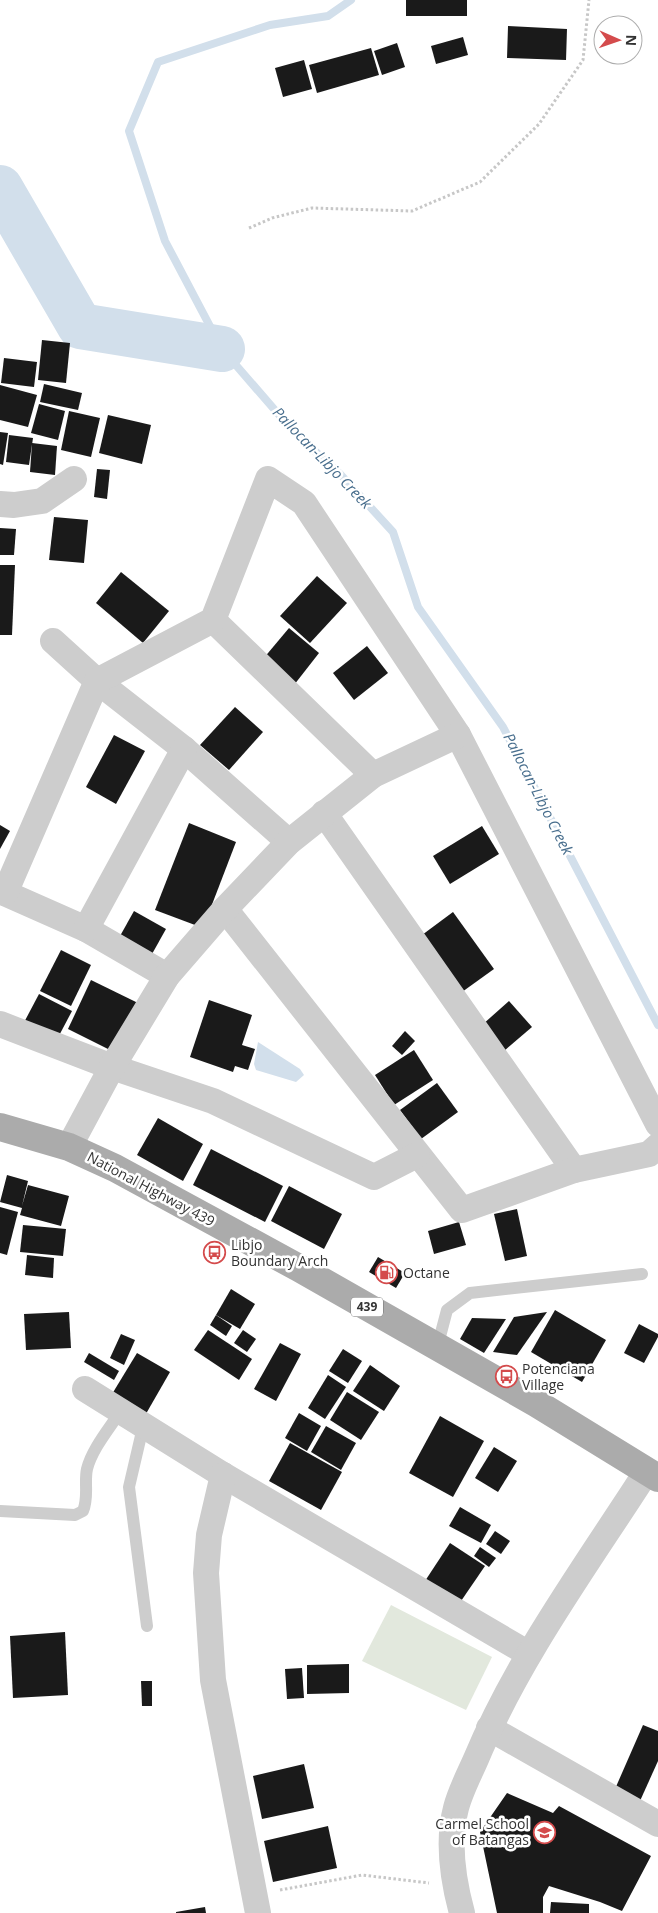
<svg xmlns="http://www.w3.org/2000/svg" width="658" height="1913" viewBox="0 0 658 1913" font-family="'Open Sans',sans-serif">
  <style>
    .green { fill: #e2e8dd }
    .water { fill: #d2dfeb }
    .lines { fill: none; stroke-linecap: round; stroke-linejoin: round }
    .stream { stroke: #d2dfeb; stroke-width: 8 }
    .river { stroke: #d2dfeb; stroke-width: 46 }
    .building { fill: #1a1a1a }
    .path { stroke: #c7c7c7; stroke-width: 3; stroke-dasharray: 2.5 2.5; stroke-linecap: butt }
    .service { stroke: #cdcdcd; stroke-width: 12 }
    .minor { stroke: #cdcdcd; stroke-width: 26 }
    .primary { stroke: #ababab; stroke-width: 28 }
    .labels { text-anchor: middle; stroke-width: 5; stroke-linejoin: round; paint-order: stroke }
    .shield { fill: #fff; stroke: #707070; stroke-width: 1 }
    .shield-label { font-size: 12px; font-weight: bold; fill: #333 }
    .street-label { font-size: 14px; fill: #333; stroke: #fff }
    .poi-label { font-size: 14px; fill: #333; stroke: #fff; text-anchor: start }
    .water-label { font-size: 15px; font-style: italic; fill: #486e8d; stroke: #fff }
  </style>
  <rect width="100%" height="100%" fill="#fff"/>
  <path class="green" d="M391,1605L492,1657L466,1710L362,1661Z"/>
  <path class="water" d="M258,1042L300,1069L304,1075L296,1082L256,1070L254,1064Z"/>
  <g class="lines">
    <path class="stream" d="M351,0L328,16L270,25L158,62L129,131L165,241L222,349L293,431L340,474L393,532L418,607L503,727L658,1025"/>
    <path class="river" d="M0,188L80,326L222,349"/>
  </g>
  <g class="building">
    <rect x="406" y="0" width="61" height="16"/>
    <path d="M508,26L567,29L566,60L507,58Z"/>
    <path d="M463,37L468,55L436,64L431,46Z"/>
    <path d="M397,43L405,67L382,75L374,51Z"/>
    <path d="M371,48L379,75L317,93L309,65Z"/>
    <path d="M304,60L312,89L283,97L275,68Z"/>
    <path d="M42,340L70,343L66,383L38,380Z"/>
    <path d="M4,358L37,362L34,387L1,383Z"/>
    <path d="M44,384L82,393L78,410L40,402Z"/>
    <path d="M0,385L37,395L28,427L0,420Z"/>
    <path d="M39,404L65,411L58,440L31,433Z"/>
    <path d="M69,411L100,418L91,457L61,450Z"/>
    <path d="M108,415L151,425L142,464L99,453Z"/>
    <path d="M0,432L8,433L3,465L0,464Z"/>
    <path d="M9,435L33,438L29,465L6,462Z"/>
    <path d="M32,443L57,446L55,475L30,472Z"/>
    <path d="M97,469L110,470L107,499L94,497Z"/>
    <path d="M54,517L88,520L84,563L49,560Z"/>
    <path d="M0,528L16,529L14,555H0Z"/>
    <path d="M0,565H15L12,635H0Z"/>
    <path d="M121,572L169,611L143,643L96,603Z"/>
    <path d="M317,576L347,603L310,643L280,616Z"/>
    <path d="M289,628L319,653L294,685L263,659Z"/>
    <path d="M367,646L388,673L354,700L333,673Z"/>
    <path d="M235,707L263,732L229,770L200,745Z"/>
    <path d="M114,735L145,751L116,804L86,787Z"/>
    <path d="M189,823L236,842L203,928L155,910Z"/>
    <path d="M0,825L10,831L0,849Z"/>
    <path d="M482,826L499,854L450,884L433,856Z"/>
    <path d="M134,911L166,929L152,954L120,936Z"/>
    <path d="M453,912L494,969L462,992L422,935Z"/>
    <path d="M61,950L91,965L71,1006L40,991Z"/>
    <path d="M91,980L138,1003L114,1052L68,1029Z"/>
    <path d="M39,994L72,1011L53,1047L20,1030Z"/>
    <path d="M209,1000L252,1015L242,1045L255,1049L248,1070L235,1066L233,1072L190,1057Z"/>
    <path d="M509,1001L532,1027L504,1051L482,1025Z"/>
    <path d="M405,1031L415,1041L402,1055L392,1046Z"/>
    <path d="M414,1050L433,1080L394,1105L375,1075Z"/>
    <path d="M437,1083L458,1112L421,1139L400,1110Z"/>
    <path d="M158,1118L203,1144L183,1181L137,1155Z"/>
    <path d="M211,1149L283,1186L265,1222L193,1185Z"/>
    <path d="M7,1175L28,1181L22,1206L28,1185L69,1196L61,1226L20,1215L22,1208L0,1202Z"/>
    <path d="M289,1186L342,1214L324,1249L271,1221Z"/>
    <path d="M0,1207L18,1212L7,1255L0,1253Z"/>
    <path d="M517,1209L527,1256L505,1261L494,1214Z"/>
    <path d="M459,1222L466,1245L434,1254L428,1231Z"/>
    <path d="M23,1225L66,1229L63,1256L20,1252Z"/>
    <path d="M27,1255L54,1258L53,1278L25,1275Z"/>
    <path d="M378,1257L405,1273L396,1288L369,1272Z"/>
    <path d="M231,1289L255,1304L240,1329L216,1315Z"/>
    <path d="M555,1310L606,1340L582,1382L531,1352Z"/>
    <path d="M69,1312L71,1348L26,1350L24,1314Z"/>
    <path d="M547,1312L517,1355L493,1352L514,1317Z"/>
    <path d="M216,1315L232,1326L226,1336L210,1325Z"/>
    <path d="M472,1318L506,1319L484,1353L460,1339Z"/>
    <path d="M639,1324L658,1334V1337L644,1363L624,1353Z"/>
    <path d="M208,1330L252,1359L239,1380L194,1350Z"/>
    <path d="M243,1330L256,1339L247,1352L234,1343Z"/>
    <path d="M121,1334L135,1340L124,1365L110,1358Z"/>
    <path d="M280,1343L301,1354L276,1401L254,1389Z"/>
    <path d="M343,1349L362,1361L348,1383L329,1371Z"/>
    <path d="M89,1353L119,1371L114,1380L84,1362Z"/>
    <path d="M137,1353L170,1372L143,1419L109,1399Z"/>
    <path d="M370,1365L400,1386L384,1411L353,1391Z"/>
    <path d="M328,1375L346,1387L325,1419L308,1408Z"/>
    <path d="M347,1392L379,1412L361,1440L330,1420Z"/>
    <path d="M299,1413L321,1426L307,1451L285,1438Z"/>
    <path d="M440,1416L484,1441L453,1497L409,1473Z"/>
    <path d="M326,1426L356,1443L341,1470L311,1452Z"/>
    <path d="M290,1443L342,1472L321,1510L269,1481Z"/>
    <path d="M494,1447L517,1461L498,1492L475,1478Z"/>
    <path d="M460,1507L491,1525L481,1543L449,1526Z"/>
    <path d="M495,1531L510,1541L501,1554L486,1544Z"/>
    <path d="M450,1543L485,1566L459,1604L425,1581Z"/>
    <path d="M480,1547L496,1558L489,1567L474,1556Z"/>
    <path d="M65,1632L68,1695L13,1698L10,1636Z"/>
    <path d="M349,1664V1693L307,1694V1665Z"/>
    <path d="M302,1668L304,1698L287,1699L285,1669Z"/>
    <path d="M141,1681H152V1706H142Z"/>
    <path d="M643,1725L658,1731V1761L640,1801L615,1789Z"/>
    <path d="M304,1764L314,1808L262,1819L253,1776Z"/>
    <path d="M507,1793L553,1813L559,1806L651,1856L622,1911L600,1902L549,1886L543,1897V1913H497L480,1832Z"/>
    <path d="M328,1826L337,1868L273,1882L264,1841Z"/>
    <path d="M551,1902L589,1904V1913H550Z"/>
    <path d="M205,1907L206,1913H176V1912Z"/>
  </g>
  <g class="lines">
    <g class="path">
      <path d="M249,228L272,218L312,208L412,211L480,182L539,124L583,60L589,0"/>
      <path d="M280,1890L362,1875L429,1883"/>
    </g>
    <g class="service">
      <path d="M437,1348L447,1310L470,1293L642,1274"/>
      <path d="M143,1427L129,1487L147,1626"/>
      <path d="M0,1511L75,1515L83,1511C89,1497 84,1483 87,1469C92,1449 109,1429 120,1412"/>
    </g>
    <g class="minor">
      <path d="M0,504L14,505L42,501L74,479"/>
      <path d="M213,620L373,775"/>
      <path d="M53,641L97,681L184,749L289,842"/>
      <path d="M324,813L574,1170"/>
      <path d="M0,891L86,929L167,976"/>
      <path d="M5,893L97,681L213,620L268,479L304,503L458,735L658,1124"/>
      <path d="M225,909L462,1210L574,1170L649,1154L658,1146"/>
      <path d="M86,929L184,749"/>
      <path d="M0,1024L112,1067L213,1101L374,1177L417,1155"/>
      <path d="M69,1147L112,1067L167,976L225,909L289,842L373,775L458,735"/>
      <path d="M85,1389L223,1475L529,1654"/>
      <path d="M223,1475L209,1535L206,1573L213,1680L258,1913"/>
      <path d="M489,1728L658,1824"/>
      <path d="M462,1913C453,1880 447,1842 456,1808C460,1792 469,1775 476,1759C518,1658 588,1563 647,1471"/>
    </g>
    <path class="primary" d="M0,1127L69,1147L115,1168L299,1268L536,1403L658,1478"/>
  </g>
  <defs>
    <symbol id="bus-ring" viewBox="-11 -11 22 22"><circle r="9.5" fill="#fff" stroke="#d44b4c" stroke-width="1.5"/><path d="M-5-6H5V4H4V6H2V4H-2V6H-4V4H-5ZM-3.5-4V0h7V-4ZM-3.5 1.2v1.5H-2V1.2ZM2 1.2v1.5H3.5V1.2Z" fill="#d44b4c"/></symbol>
    <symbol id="fuel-ring" viewBox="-11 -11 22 22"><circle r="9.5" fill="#fff" stroke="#d44b4c" stroke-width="1.5"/><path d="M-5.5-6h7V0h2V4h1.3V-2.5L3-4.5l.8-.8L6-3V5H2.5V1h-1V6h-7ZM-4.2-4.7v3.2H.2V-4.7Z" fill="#d44b4c"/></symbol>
    <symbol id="school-ring" viewBox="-11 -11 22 22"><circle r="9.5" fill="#fff" stroke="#d44b4c" stroke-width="1.5"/><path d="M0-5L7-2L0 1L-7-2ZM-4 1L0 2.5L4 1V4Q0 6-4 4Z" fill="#d44b4c"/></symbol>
  </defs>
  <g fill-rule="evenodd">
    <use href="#bus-ring" x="202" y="1240" width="25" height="25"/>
    <use href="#fuel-ring" x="374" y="1260" width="25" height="25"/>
    <use href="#bus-ring" x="494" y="1364" width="25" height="25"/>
    <use href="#school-ring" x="532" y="1820" width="25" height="25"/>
  </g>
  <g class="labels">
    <rect class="shield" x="351" y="1297.5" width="32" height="19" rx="4"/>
    <g class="shield-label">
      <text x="367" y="1311">439</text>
    </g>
    <g class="street-label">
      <text transform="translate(151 1189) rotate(28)" y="5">National Highway 439</text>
    </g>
    <g class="poi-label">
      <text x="231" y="1250">Libjo<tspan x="231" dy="16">Boundary Arch</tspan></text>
      <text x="403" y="1278">Octane</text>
      <text x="522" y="1374">Potenciana<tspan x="522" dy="16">Village</tspan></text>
      <text x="529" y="1829" text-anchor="end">Carmel School<tspan x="529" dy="16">of Batangas</tspan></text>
    </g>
    <g class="water-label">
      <text transform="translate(322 458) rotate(46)" y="5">Pallocan-Libjo Creek</text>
      <text transform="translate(538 794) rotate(63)" y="5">Pallocan-Libjo Creek</text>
    </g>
  </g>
  <g transform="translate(618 40) rotate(92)"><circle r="24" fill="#ffffff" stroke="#adadad"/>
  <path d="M0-4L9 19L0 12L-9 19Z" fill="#d44b4c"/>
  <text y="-8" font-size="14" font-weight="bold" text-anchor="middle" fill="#333333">N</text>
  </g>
</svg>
